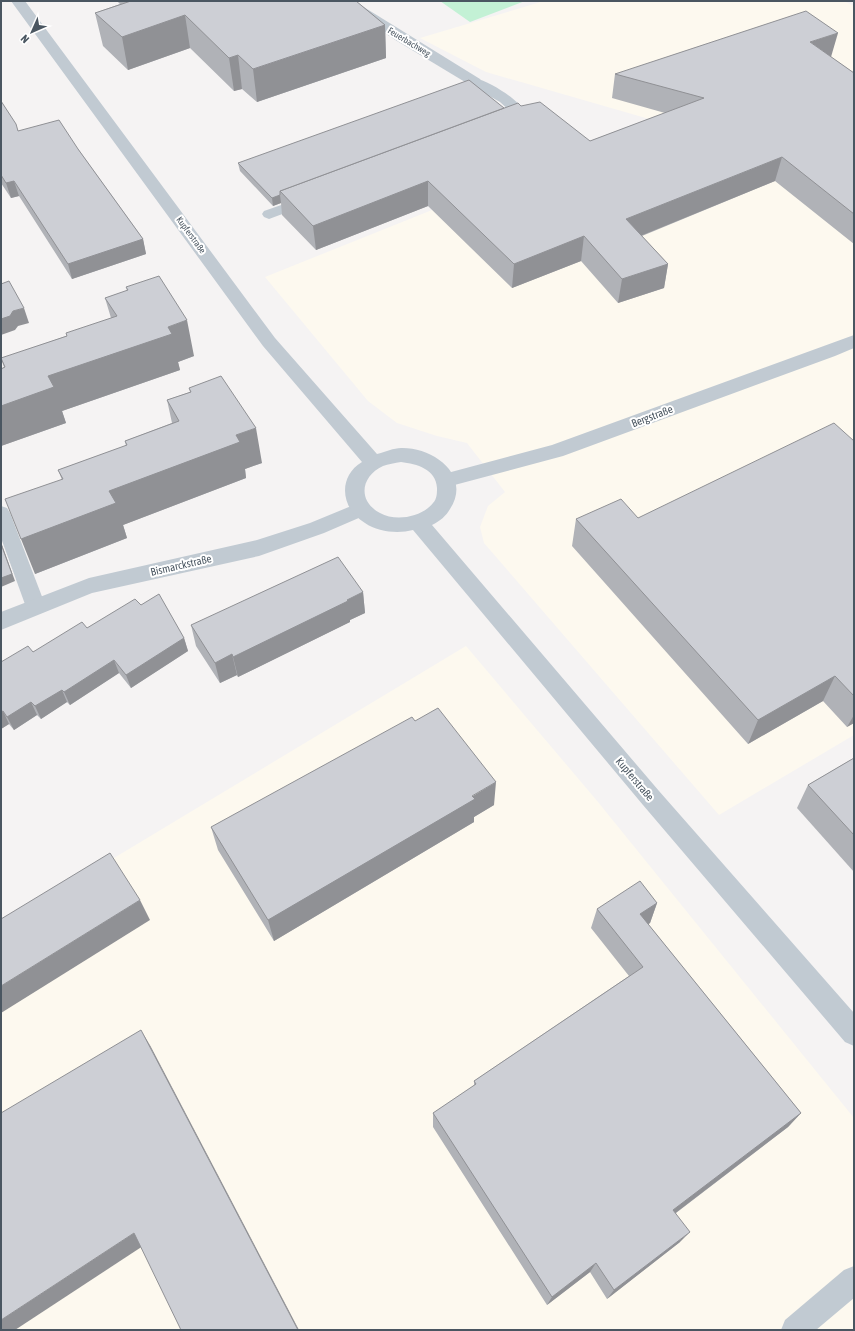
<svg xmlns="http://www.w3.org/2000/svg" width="855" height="1331" viewBox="0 0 855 1331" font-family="'Asap Condensed',sans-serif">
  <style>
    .commercial { fill: #fdf9ef }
    .green { fill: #c3f1d5 }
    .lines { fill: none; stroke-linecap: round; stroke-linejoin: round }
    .service { fill: #c1cad2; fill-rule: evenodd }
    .minor { fill: #c1cad2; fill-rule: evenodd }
    .tertiary { fill: #c1cad2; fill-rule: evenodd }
    .wall { fill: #b0b2b7 }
    .shaded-wall { fill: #909195 }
    .building { fill: #cdcfd5; stroke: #909195 }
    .labels { text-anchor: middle; stroke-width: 4; stroke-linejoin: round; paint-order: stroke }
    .far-street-label { font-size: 9px; fill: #4a5661; stroke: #fff }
    .street-label { font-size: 11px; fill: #4a5661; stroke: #fff }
  </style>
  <rect width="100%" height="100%" fill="#f5f3f3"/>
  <g class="commercial">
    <path d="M544,1H844L854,6V735L719,815L484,543L480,527L488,506L505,492L467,443L437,436L397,423L368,401L265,277L529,171L663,123L486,72L420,38Z"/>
    <path d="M466,646L598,802L854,1118V1330H1V926Z"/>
  </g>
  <path class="green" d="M440,1H525L470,22Z"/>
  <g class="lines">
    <g class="service">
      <path d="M475,78C491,82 517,99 526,112L522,123L509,127L504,126L502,123L504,120L511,118L512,113L500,102L470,85L468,82L470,79Z"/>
      <path d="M307,196L312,197L314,200L312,203L269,219L264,217L262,214L264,211Z"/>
      <path d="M1,506L7,508L10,513L46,607L43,612L36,615L29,612L26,607L1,538Z"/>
      <path d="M854,1266V1298L816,1330H781L785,1320L844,1270Z"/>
    </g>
    <g class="minor">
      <path d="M338,1H354L480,79L482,82L480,85L475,86L470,85L397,41L340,4Z"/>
      <path d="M854,335V348L835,356L563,456L447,487L440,485L437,480L440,475L552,445Z"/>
      <path d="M361,502L368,504L371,509L368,514L324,533L259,556L92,593L1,630V612L89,578L257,540L310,523Z"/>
    </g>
    <path class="tertiary" d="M11,1H25L275,338L377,454C385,452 394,448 401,448C433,447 472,475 450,509C446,516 440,521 432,525L659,791L854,1013V1046L845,1042L643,805L413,530C398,534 378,532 365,523C341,509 337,477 362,462L263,346ZM401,462C417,464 436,469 437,488C437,493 437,499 433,503C422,517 396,522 380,513C357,501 361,476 383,466C388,464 395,463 401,462Z"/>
  </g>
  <g class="wall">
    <path d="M117,1H356L385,25L386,58L257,102L242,89L234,91L190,48L128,70L103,46L95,13L120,4Z"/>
    <path d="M831,57L854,73V244L775,181L642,236L668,264L664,288L618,303L581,261L512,288L428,206L316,250L282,215L281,203L273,206L240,171L238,163L504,108L521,106L590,141L665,113L612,98L615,74Z"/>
    <path d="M1,101L18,131L78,149L143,239L146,254L72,279L19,196L11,198L1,183Z"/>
    <path d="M126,287L194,356L178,362L180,370L62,411L66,423L1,446V369L4,367L1,359L66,336L111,318L105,298L127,291Z"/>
    <path d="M189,388L262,463L245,469L246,478L123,525L127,538L35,574L62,480L58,470L126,446L125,441L172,423L167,400L190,392Z"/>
    <path d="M854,441V723L847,727L823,701L748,744L572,546L576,519L638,518Z"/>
    <path d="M363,592L365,613L350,620V622L238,677L237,675L220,683L196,646L191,625Z"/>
    <path d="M141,605L184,638L188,651L131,688L119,673L70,705L67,702L41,719L37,715L14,730L9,724L1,729V662L33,652Z"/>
    <path d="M854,758V872L797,808L808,785Z"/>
    <path d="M494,805L474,817V822L274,941L218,850L211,827Z"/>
    <path d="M657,903L650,923L648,924L801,1113L788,1127L676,1213L680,1242L607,1299L590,1272L547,1305L433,1127V1113L474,1086V1081L629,976L591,928L597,909Z"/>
  </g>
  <g class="shaded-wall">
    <path d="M185,15L190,48L128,70L122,37Z"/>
    <path d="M385,25L386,58L257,102L253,69Z"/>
    <path d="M838,33L831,57L810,42Z"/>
    <path d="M238,55L242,89L234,91L229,58Z"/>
    <path d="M782,157L775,181L623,243L626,219Z"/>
    <path d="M14,181L19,196L11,198L6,183Z"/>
    <path d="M428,181V206L316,250L313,226Z"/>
    <path d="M280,195L281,203L273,206L272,198Z"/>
    <path d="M584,236L581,261L512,288L514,264Z"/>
    <path d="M143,239L146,254L72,279L68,264Z"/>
    <path d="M668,264L664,288L618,303L622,279Z"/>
    <path d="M24,308L29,323L18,326L15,330L1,335V319L13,311Z"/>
    <path d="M187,320L194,356L178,362L180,370L62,411L66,423L1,446V406L48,376L168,327Z"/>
    <path d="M256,428L262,463L245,469L246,478L123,525L127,538L35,574L21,539L109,491L236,435Z"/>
    <path d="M1,542L15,581L1,587Z"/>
    <path d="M363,592L365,613L350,620V622L238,677L233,657Z"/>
    <path d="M184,638L188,651L131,688L126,675Z"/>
    <path d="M232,654L237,675L220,683L215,663Z"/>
    <path d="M114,660L119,673L70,705L64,692Z"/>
    <path d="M835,676L823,701L748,744L758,720Z"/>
    <path d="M62,690L67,702L41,719L35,706Z"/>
    <path d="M31,702L37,715L14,730L7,717Z"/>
    <path d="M3,711L9,724L1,729V712Z"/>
    <path d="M854,715V723L847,727Z"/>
    <path d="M496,782L494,805L474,817V822L274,941L268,920Z"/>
    <path d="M140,900L150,920L1,1013V986Z"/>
    <path d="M657,903L650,923L634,933L640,914Z"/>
    <path d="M141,1030L151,1047L299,1330H298Z"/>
    <path d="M801,1113L788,1127L665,1221L673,1210Z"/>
    <path d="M690,1232L680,1242L607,1299L614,1290Z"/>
    <path d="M134,1233L146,1244L15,1330H1V1320Z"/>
    <path d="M596,1263L590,1272L547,1305L552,1297Z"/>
  </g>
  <g class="building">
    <path d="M131,1H356L385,25L253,69L238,55L229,58L185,15L122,37L95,13Z"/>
    <path d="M806,11L838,33L810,42L854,73V214L782,157L626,219L668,264L622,279L584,236L514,264L428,181L313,226L280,191L518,103L521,106L540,102L590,141L704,98L615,74Z"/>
    <path d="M469,80L504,108L280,191V195L272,198L238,163Z"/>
    <path d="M1,101L16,124L18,131L59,120L78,149L143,239L68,264L14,181L6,183L1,175Z"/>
    <path d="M159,276L187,320L168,327L172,334L48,376L54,387L1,406V369L5,367L1,358L67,336L66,333L117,316L105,298L128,290L126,287Z"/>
    <path d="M9,281L24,308L13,311L10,316L1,319V284Z"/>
    <path d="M221,376L256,428L236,435L240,442L109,491L116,503L21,539L5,499L63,479L58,470L127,445L125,441L179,421L167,400L191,392L189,388Z"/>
    <path d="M834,423L854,441V696L835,676L758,720L576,519L621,499L638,518Z"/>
    <path d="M1,544L12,574L1,578Z"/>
    <path d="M338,557L363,592L347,600L348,601L233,657L232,654L215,663L191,625Z"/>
    <path d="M159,594L184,638L126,675L114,660L64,692L62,690L35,706L31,702L7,717L3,711L1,712V662L28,646L33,652L82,622L87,628L135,599L141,605Z"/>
    <path d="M438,708L496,782L472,796L475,799L268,920L211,827L412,717L415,721Z"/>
    <path d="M854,758V835L808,785Z"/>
    <path d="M110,853L140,900L1,986V919Z"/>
    <path d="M640,881L657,903L640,914L801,1113L673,1210L690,1232L614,1290L596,1263L552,1297L433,1113L476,1084L474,1081L643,967L597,909Z"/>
    <path d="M141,1030L298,1330H181L134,1233L1,1320V1113Z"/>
  </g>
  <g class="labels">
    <g class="far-street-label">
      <text transform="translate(409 42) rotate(31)" y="3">Feuerbachweg</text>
      <text transform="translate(191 235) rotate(54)" y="3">Kupferstraße</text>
    </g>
    <g class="street-label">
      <text transform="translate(652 416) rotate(-21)" y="4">Bergstraße</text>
      <text transform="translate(181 565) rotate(-13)" y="4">Bismarckstraße</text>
      <text transform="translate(635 779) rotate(50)" y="4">Kupferstraße</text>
    </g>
  </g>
  <rect width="855" height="1331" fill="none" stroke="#4a5661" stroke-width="4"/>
  <g transform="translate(32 32) rotate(225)" stroke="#ffffff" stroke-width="3" paint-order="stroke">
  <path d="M0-3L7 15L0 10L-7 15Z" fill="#4a5661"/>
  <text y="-6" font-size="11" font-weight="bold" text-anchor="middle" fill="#4a5661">N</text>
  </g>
</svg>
